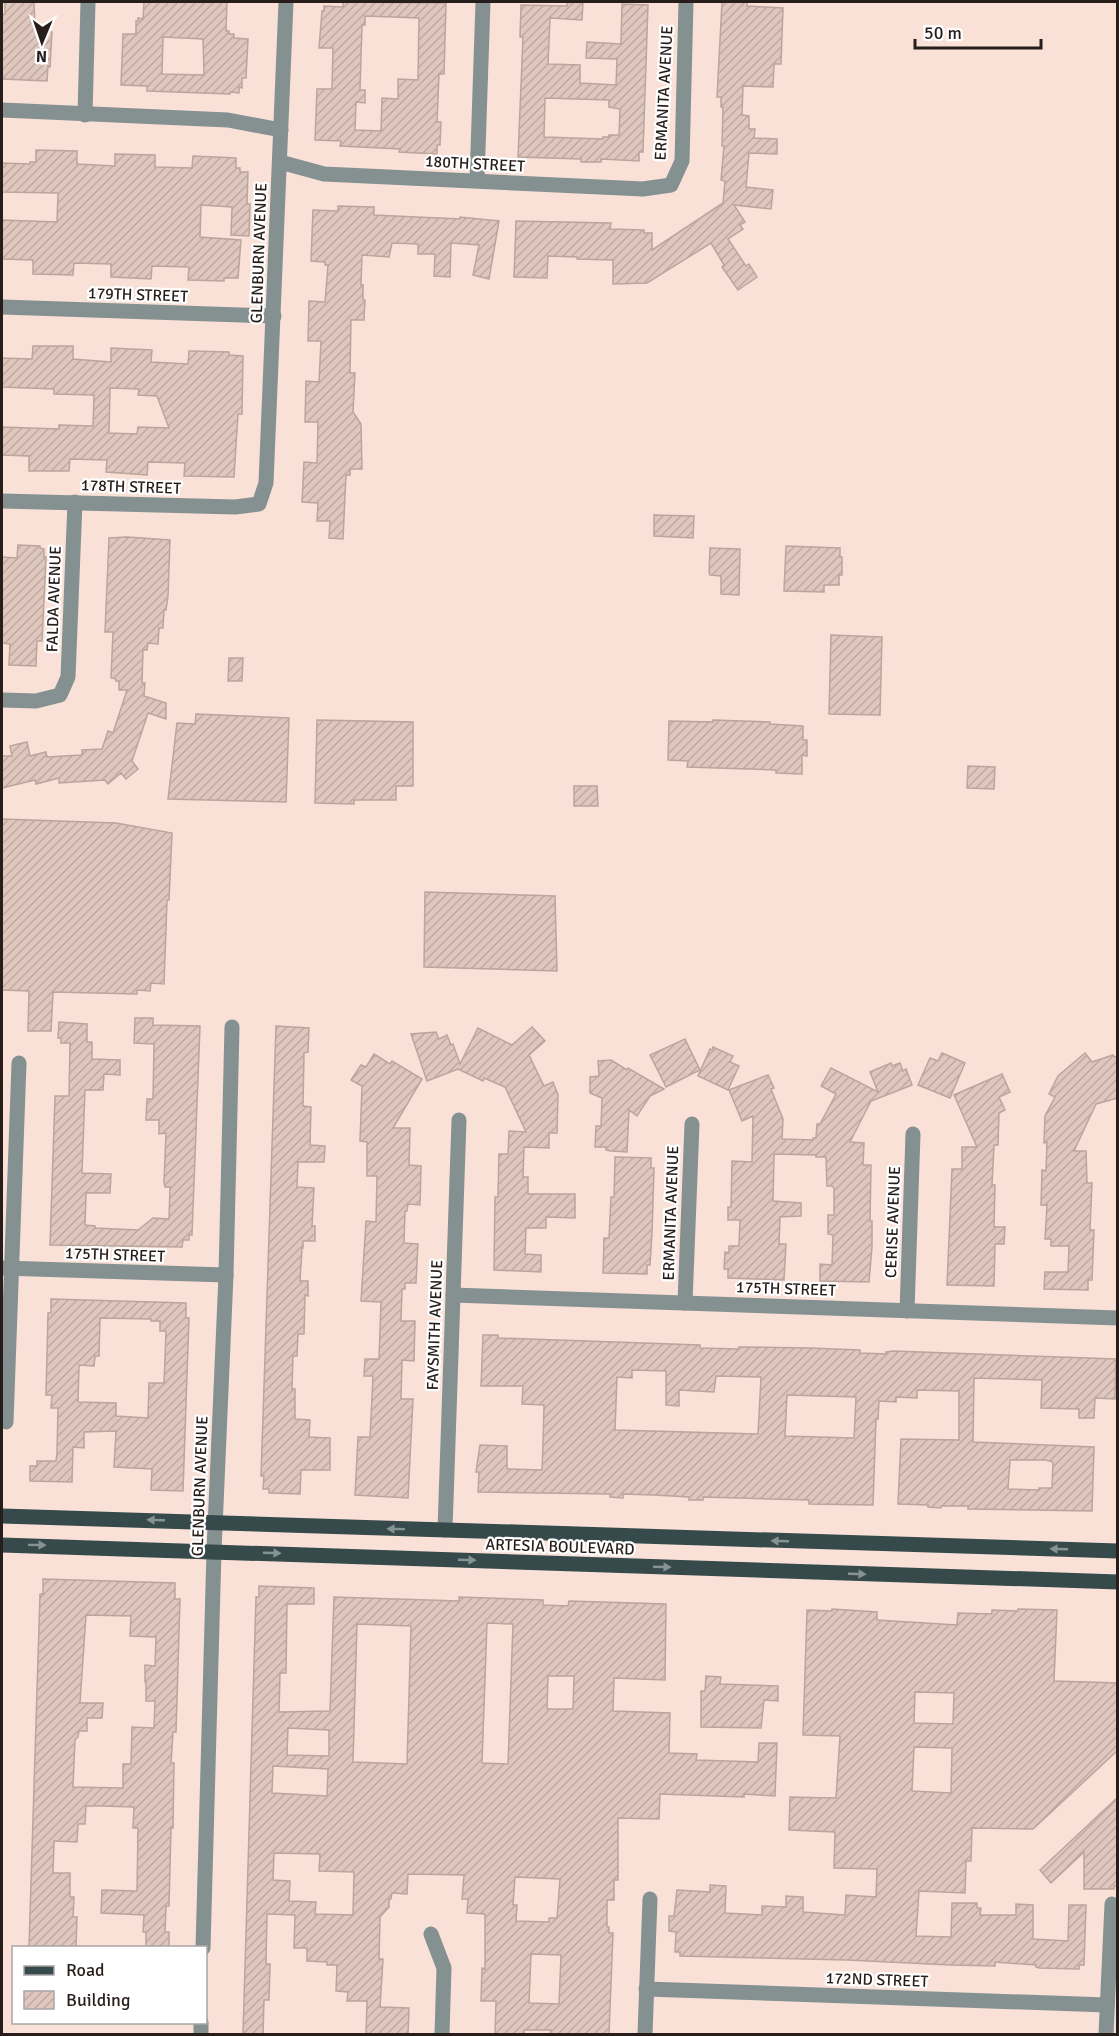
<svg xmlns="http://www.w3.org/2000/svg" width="1119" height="2036" viewBox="0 0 1119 2036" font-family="Signika,sans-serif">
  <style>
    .building { fill: url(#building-hatch); stroke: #bba59c; stroke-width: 1.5; fill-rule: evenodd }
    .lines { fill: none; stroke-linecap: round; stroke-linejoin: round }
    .minor { stroke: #859091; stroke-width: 15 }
    .major { stroke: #364a4c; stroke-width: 15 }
    .oneway { fill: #869294 }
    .labels { text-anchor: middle; stroke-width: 4.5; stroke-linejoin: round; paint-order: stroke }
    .street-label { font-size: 16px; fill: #271e1b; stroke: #fff }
  </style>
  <defs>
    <pattern id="building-hatch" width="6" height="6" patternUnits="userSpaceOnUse" patternTransform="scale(1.5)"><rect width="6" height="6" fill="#dfc7be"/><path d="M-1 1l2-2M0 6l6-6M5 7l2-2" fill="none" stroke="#bfaaa3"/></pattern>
  </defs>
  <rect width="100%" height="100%" fill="#f9e1d7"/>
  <g class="building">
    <path d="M5,2H34L35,27L38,28V31L52,32L50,67L48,66L47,81L2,79V15L5,14Z"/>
    <path d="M144,2H227L226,31H229V34H234V38L248,39L246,78H242V88L239,87V93L230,92V94L147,91V86L121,85L123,34H136V21H138V18L143,19ZM163,37L203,39L204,75L162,74Z"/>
    <path d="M343,2L446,3L444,74H439L437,122H441L440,145H437V154L399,152L400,149L340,146L341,141L315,140L317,89H332L333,48H319L322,11H324V6L343,7ZM365,16L419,18L418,80L398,79V99L382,98L381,131L355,130L356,102L365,103V90H360L362,25H365Z"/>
    <path d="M567,2H583L582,20L550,18L548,64L580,65V83L616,85L617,59L586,58L587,42L621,44L622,4L648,5L643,152H639V161L601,159V162H581V159L518,157L523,37H520L521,5L567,6ZM545,98L609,100V107L620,109L619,135H609V137H603V139L544,137Z"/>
    <path d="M722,2H747V6L783,8L781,64H774L773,87L743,86L742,115L749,116V129H755L754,138L777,139V154L749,153L746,187L773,190L771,209L734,205L745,222L740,225L743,229L728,239L746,266L749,264L757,277L738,290L722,267L724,265L711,243L647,283L613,284V260L577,259V257L548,256L547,278L514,277L516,221L611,223L610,229L644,230V233H652V250L723,203L725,181L721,180L724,146H722L723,107H721V97H717Z"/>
    <path d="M36,150L77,151V164L115,166V154L155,155V167L192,168L193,156L236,158V168H240V172H248L247,204H250L249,236L231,235L232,207L201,205L200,237L241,240L238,278H224V281L188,280L189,267L152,266L151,279L111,277V264L74,263L73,275L33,274V260L2,259V220L57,222L58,193L2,192V163L30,164V162H36Z"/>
    <path d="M338,206L374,207V215L460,219V217L499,221L489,279L473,275L479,245L451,243L450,277L434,276L435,254H418V244L392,243L389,257L362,255L361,285H363V300H365L364,320H351L350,373H355L353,412L361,424L362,469H350V475H346L343,539L329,538L330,521H317L318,503L302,502L304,462L317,463L318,422H305L306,381L319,382L321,341H308L309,301L325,302L328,265H325V262L311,261L313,210L338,211Z"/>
    <path d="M33,346H73V359L111,362V348L152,350L151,362L188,364L189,351H191L229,352V355L243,356L242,414H238L234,477L184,476L185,463L148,462L147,475L106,472L107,460L70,459L69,471H29V456L2,455V427L59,429V425L93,426L94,395L54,394V389L2,387V358L32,359ZM110,388L139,389L138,395L157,396L169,428L138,427L137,434L109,433Z"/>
    <path d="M654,515L694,516L693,538L654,536Z"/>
    <path d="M127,537L170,540L168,596L166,610H164L163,628H159L158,644L148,643L147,650H143L142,683H145L144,696L166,703V719L148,713L132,761L138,769L126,779L121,773L108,784L105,780L59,783V778L36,784L35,780L2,788V756H12L10,746L27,742L30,756L46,752L47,757L82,755V750L102,749L108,731L113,733L127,690H119V681H116V679L111,678L113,632H105L109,538Z"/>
    <path d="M18,545L40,546V548L44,549V557H46L42,641H37L36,666L9,665L10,644L2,643V557L17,558Z"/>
    <path d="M786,546L840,548V557H842V575H839V585H824V592L784,591Z"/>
    <path d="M710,548L740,549L739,595L721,594V576L710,575L709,572Z"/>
    <path d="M831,635L882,637L880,715L829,714Z"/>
    <path d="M229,658H243L242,681H228Z"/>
    <path d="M196,714L289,718L286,802L168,799L177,723L195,724Z"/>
    <path d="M317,720L413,722V786H396V800H354V804L315,803Z"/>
    <path d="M713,720L770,722V724L803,726V740H807V756L802,755V774L776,773V770L687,767L688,761L668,760L669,721L713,722Z"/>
    <path d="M968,766L995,767L994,789L967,788Z"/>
    <path d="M574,786H597L598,806H574Z"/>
    <path d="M2,819L116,823L172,833L169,900H167L164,984L151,983L150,991L137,990V994L53,992L51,1031H28L29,991L2,990Z"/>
    <path d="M425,892L555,896L557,971L424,967Z"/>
    <path d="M135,1018H153V1025L200,1026L192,1235H189V1240H183L182,1247L50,1245L55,1096H69L70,1043H61V1038H58L59,1022L87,1024V1042H92V1059L120,1060V1075L104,1074L103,1090H85L82,1173L111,1174L110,1193H86L85,1225L95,1226V1228L138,1230L153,1218L169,1219L170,1187H165L164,1182L166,1133L159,1134V1120H146L147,1099H153L154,1044L134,1043Z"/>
    <path d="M276,1026L309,1028L308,1052L304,1053L303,1106L311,1107L310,1145L325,1146L324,1162H298L297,1187L314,1188L312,1226H315V1241H303V1248H302L300,1281H308V1296L305,1295L304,1334H298L297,1356H293L292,1389H295V1419L310,1420L309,1437L330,1438V1470H301L300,1494L269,1493V1489H263L264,1476H261Z"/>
    <path d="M532,1027L545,1041L529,1055L544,1086L553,1082L558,1095L557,1133H549V1148L524,1147L523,1177H528V1194H575V1218L546,1217V1228H526L525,1254L541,1255V1272L494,1270L495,1197H498L499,1154H508L509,1131L526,1132L505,1087L484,1078L483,1081L458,1069L427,1081L411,1034L436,1032L439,1039L447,1035L451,1045L453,1044L460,1064L478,1028L512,1045Z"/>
    <path d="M685,1039L700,1070L666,1087L650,1055Z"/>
    <path d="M713,1047L733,1056L730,1062L739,1066L728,1090L698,1076L710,1049L712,1050Z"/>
    <path d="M942,1053L965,1063L950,1098L918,1085L930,1058L938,1061Z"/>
    <path d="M1085,1053L1092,1062L1113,1055L1114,1057L1118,1056V1098L1096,1104L1074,1151H1086L1087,1183H1092L1090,1230H1094L1092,1280H1088V1290L1044,1289L1045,1272H1068L1069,1246H1051V1239H1045L1047,1205H1041L1042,1170L1046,1171L1047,1142L1044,1143L1045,1116L1055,1097L1049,1094L1058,1076Z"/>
    <path d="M374,1054L390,1064L392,1061L422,1079L393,1128H410L409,1165L421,1166L420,1205L408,1204L407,1211H405L404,1243L418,1244L416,1283H405V1289H402L401,1321H415L414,1361L402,1360L401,1399H413L408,1498L355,1495L358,1437H370L373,1376H364L365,1359H379L381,1302L361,1301L366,1221L376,1222L377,1176H367V1142L360,1141L362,1086L351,1080L361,1065L366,1067Z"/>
    <path d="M611,1060L627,1070L628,1068L664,1089L650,1096L637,1116L629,1110L627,1152L611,1151L606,1150V1147H595L596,1126H601L602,1098L590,1093V1077L599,1076L598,1061Z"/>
    <path d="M891,1063L892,1066L900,1063L903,1071L906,1069L912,1085L871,1101L850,1142L864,1143L863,1165H871L870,1221H872V1247L869,1282L820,1281V1264L832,1265L833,1235L828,1234V1215H834V1188L832,1186H827L826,1157H816V1155L774,1154L773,1201L801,1203V1216L780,1217L779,1244H786L784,1280L728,1278V1269H724L725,1252L729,1253V1246H739L740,1220H728V1207H731L732,1161L752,1162L753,1116L742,1121L729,1090L768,1075L774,1088L771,1089L783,1119L782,1139L813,1140V1138H816L817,1124H820L836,1094L821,1086L831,1068L878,1092L870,1072Z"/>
    <path d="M1002,1074L1010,1092L999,1097L1005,1110L999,1113L998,1145H994L992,1185H995L994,1227H1005L1004,1244H995L994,1286L947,1285L952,1169H962V1147H977L954,1095Z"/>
    <path d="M615,1157L651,1158V1168H654L652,1233L650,1265H647V1274L603,1273L604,1238H609L611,1197H614Z"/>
    <path d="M51,1299L186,1303V1318H189L183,1491L151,1490L152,1469L114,1467L116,1431L84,1432V1448L73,1447L72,1482L30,1481V1466H37V1461H56L57,1453L58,1408H51L52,1395H46L48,1313H51ZM100,1318L151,1319V1321H160V1331H166L164,1383H149L148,1418L116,1416V1403L78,1402L79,1365L94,1366L95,1356H99Z"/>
    <path d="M483,1335H498V1338L700,1345V1348L739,1349V1347L811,1348L860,1350V1353L886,1354V1352L893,1351L1116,1359L1115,1399L1095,1398L1094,1418H1079V1409L1041,1408L1042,1380L974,1378L973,1442L1094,1447L1092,1511L968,1509V1506H941V1508L928,1507V1505L898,1504L901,1439L959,1440V1391L917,1390V1398L896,1397V1402L879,1401L878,1419H876L873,1505L809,1504V1500L703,1497V1500H689V1497L654,1495L623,1494V1498L610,1497V1494L478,1492L479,1472H476L480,1445L507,1446V1469L542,1470L543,1444L544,1405L522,1404L523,1386H481ZM632,1370L666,1371V1405L679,1406V1390L714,1392L716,1376L761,1377L758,1434L615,1430L617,1377L632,1378ZM787,1395L856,1397L854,1438L785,1436ZM1010,1460H1046L1053,1462L1052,1488H1039V1490L1008,1489Z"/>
    <path d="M43,1579L175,1583V1599H180L176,1732H173L171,1763H174L173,1828H171L169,1906H166L165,1932H169V1947L146,1946V1932H143L144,1915L101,1913L102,1890L137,1891L138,1828H133L134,1807L102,1806H86L85,1824H78L77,1842L54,1841L53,1873H70V1897H74L73,1917H77L76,1947H29L40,1594H43ZM86,1615L131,1616L130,1636L156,1637L155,1666L145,1665V1682H146V1701H155L154,1728L132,1727L131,1764H123V1788L73,1787L75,1740L78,1737L79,1731H87V1718H102L103,1703H80Z"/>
    <path d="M259,1586L314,1588V1604H287L286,1673H280L279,1712L330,1711L334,1597L459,1601V1597L543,1600V1605L568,1606L569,1601L666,1604L665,1680L614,1678L613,1711L670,1713L669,1753L697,1754L696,1760L758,1762L759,1743H777L775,1796L744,1794V1797L660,1794L659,1819L618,1818V1880H614V1900H607V1927H609V1933H613L609,2034H550L551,2030H524V2034H495L496,2001H481L482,1968L485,1969V1914L467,1913L468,1899H462L464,1875L408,1874L407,1894L392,1893L391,1899H389V1907L380,1917L379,1959H383L380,2007L409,2008L408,2034H366L367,2001H347L348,1992L336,1991L337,1965H327V1962L307,1961V1948H294L295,1915L267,1914L266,1964H270L269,2000H264L263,2034H243L256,1597H259ZM487,1623L513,1624L508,1764L482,1763ZM357,1624L411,1626L407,1764L353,1762ZM548,1676H574L573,1709H547ZM288,1728L329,1730V1756L287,1755ZM273,1766L328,1769L327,1796L272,1793ZM274,1853L320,1854L319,1871L354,1872L353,1915L315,1914L316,1902L289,1901L290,1881L273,1880ZM515,1877L560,1879L557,1918H549V1922L516,1921L517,1905H513ZM531,1954L561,1955L559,2004L529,2003Z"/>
    <path d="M832,1609L877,1612V1620L957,1625L958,1613L992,1614V1610L1018,1611V1609L1057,1610L1054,1681L1118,1683V1750L1033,1829L972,1828L971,1861H966L965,1893L919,1891L916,1936L951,1937L952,1903H977V1908H981L980,1915H1016V1904L1033,1905V1939L1068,1941L1069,1905H1086L1084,1965H1079V1969L1039,1968L1036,1967V1965L995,1962V1966L951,1965L847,1960L680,1956V1952H675L676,1932L669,1931V1916H674L677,1890L710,1892V1885L726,1886L725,1913L762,1915V1906L786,1907V1896L803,1897V1912L845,1915L846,1895L876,1897L877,1869L834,1868L835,1832L789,1830L790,1797L836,1798L840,1736L803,1735L807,1610L832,1611ZM915,1692L954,1693L953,1724L914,1723ZM914,1747L952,1748L951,1793L912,1791Z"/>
    <path d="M706,1676L721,1677L720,1684L778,1686V1701L764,1700L761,1728L701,1727V1691H705Z"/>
    <path d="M1118,1797V1886H1114V1889H1084V1852L1051,1883L1040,1870Z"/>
  </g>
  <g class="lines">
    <g class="minor">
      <path d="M2,110L228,120L281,130"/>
      <path d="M85,115L88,2"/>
      <path d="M280,162L324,174L643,189L671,185L682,161L686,2"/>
      <path d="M477,180L483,2"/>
      <path d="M2,307L274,316"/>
      <path d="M2,501L235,507L259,504L266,483L286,2"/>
      <path d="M2,700L36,701L60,695L68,677L75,502"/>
      <path d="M2,1268L226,1275"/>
      <path d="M453,1295L1118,1318"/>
      <path d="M685,1303L692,1124"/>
      <path d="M907,1311L913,1134"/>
      <path d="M6,1422L19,1063"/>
      <path d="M445,1530L459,1120"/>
      <path d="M431,1934L444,1968L442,2034"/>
      <path d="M203,1948L214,1551L226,1275L232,1027"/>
      <path d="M646,1989L1107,2005"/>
      <path d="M201,2034V2022"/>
      <path d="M645,2034L650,1899"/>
      <path d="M1106,2034L1112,1904"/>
    </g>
    <g class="major">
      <path d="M2,1516L1118,1551"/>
      <path d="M2,1545L1118,1582"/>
    </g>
  </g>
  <defs><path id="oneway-solid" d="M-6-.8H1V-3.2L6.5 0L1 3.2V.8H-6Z" transform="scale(1.5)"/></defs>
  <g class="oneway">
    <use href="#oneway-solid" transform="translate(156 1520) rotate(-178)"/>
    <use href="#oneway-solid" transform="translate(396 1529) rotate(-179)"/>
    <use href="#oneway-solid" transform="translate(780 1541) rotate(-178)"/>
    <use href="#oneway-solid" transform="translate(37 1545) rotate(1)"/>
    <use href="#oneway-solid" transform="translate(1059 1549) rotate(-178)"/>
    <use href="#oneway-solid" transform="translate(272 1553) rotate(2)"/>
    <use href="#oneway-solid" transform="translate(467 1560) rotate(2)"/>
    <use href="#oneway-solid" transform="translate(662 1567) rotate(2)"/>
    <use href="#oneway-solid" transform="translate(857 1574) rotate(2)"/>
  </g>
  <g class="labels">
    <g class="street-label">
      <text transform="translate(663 93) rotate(-87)" y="6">ERMANITA AVENUE</text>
      <text transform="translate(475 163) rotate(3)" y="6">180TH STREET</text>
      <text transform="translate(258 253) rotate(-88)" y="6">GLENBURN AVENUE</text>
      <text transform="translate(138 294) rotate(2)" y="6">179TH STREET</text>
      <text transform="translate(131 486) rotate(2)" y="6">178TH STREET</text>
      <text transform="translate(53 599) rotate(-88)" y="6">FALDA AVENUE</text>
      <text transform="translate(670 1213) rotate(-88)" y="6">ERMANITA AVENUE</text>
      <text transform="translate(892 1222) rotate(-88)" y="6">CERISE AVENUE</text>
      <text transform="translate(115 1254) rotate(2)" y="6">175TH STREET</text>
      <text transform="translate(786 1288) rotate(2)" y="6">175TH STREET</text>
      <text transform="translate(434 1325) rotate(-88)" y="6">FAYSMITH AVENUE</text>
      <text transform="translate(199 1486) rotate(-88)" y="6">GLENBURN AVENUE</text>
      <text transform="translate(560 1546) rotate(2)" y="6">ARTESIA BOULEVARD</text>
      <text transform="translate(877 1979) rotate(2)" y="6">172ND STREET</text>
    </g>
  </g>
  <rect width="1119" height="2036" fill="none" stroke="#271e1b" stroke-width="6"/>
  <rect x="12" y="1946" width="195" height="78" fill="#ffffff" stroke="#a9a5a4" stroke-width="1.5"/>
  <rect x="24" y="1966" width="30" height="9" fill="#364a4c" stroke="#a9a5a4" stroke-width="1.5"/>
  <text x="66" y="1976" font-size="18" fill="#271e1b">Road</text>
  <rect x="24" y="1991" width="30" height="18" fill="url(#building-hatch)" stroke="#a9a5a4" stroke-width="1.5"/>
  <text x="66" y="2006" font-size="18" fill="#271e1b">Building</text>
  <g transform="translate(42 42) rotate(182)" stroke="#ffffff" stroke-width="4.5" paint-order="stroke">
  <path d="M0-4.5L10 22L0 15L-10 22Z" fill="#271e1b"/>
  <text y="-9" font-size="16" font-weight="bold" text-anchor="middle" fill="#271e1b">N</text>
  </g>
  <path d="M915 39v9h126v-9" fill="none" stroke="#271e1b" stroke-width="3"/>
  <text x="924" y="39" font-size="18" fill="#271e1b" stroke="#ffffff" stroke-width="4.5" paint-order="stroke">50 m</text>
</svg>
